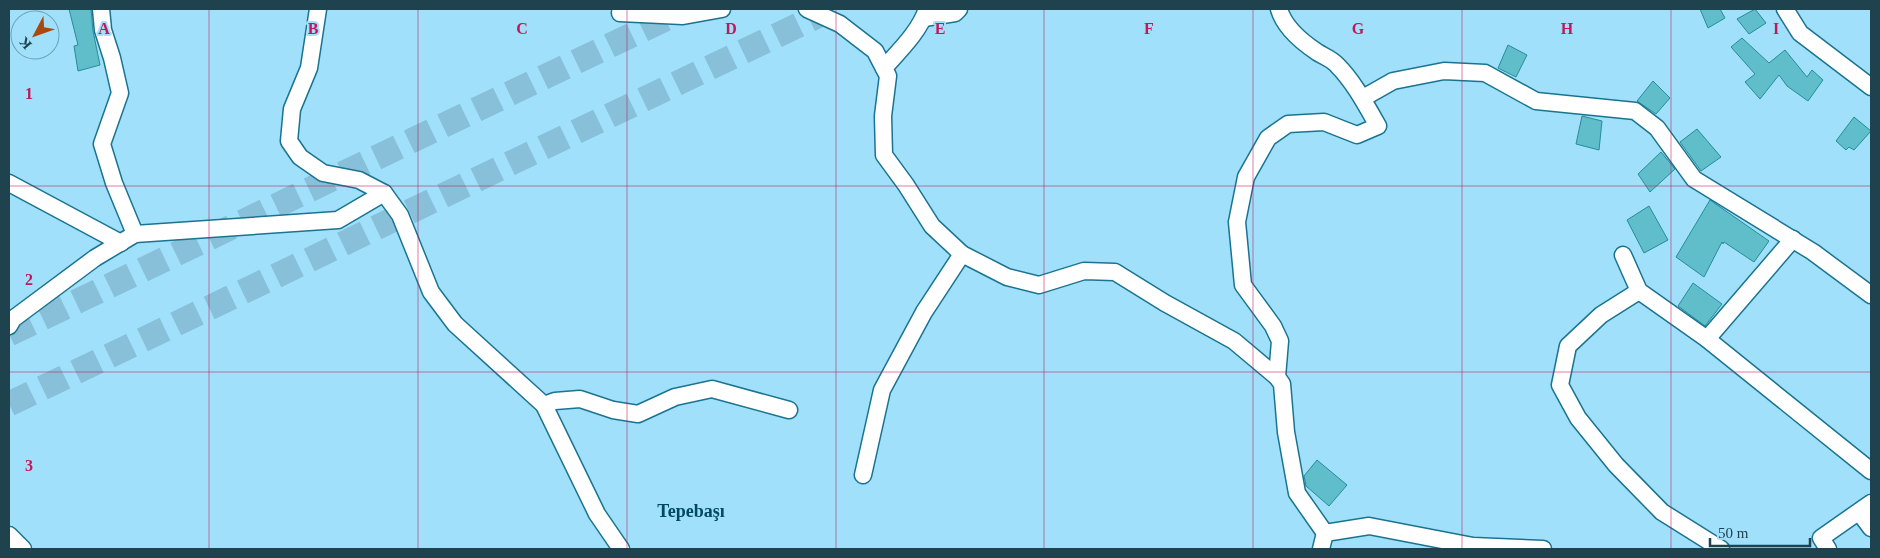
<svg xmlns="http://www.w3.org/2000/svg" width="1880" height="558" viewBox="0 0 1880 558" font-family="Georgia,serif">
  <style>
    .building { fill: #5fbec9; stroke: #258d97 }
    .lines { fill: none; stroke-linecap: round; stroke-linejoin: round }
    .highway-tunnel { stroke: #87c0d8; stroke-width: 25; stroke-dasharray: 25 12; stroke-linecap: butt }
    .minor-casing { stroke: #197491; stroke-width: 19 }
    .minor { stroke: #fff; stroke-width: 16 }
    .grid { fill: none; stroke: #c2185b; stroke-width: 1; stroke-opacity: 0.55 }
    .labels { text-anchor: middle; stroke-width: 4; stroke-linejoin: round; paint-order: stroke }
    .district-label { font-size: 18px; font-weight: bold; fill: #004a60; stroke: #a1e0fa }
    .grid-label { font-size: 16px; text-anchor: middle; font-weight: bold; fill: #c2185b; stroke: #a1e0fa; stroke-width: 4; stroke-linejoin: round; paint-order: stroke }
  </style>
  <rect width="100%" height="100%" fill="#a1e0fa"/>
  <g class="building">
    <path d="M69,9H91L93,31L100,65L78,71L74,46L78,45Z"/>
    <path d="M1700,9H1720L1725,18L1708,28Z"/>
    <path d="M1755,9L1766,23L1749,34L1737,19Z"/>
    <path d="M1742,38L1769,63L1785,50L1807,77L1812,70L1823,80L1808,101L1787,86L1779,75L1760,99L1745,82L1755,74L1731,47Z"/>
    <path d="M1508,45L1527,55L1516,77L1498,68Z"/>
    <path d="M1653,81L1670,98L1656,114L1637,101Z"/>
    <path d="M1582,116L1602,121L1599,150L1576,144Z"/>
    <path d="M1854,117L1871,131L1854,150L1849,147L1846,150L1836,141Z"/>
    <path d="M1697,129L1721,157L1701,171L1680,142Z"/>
    <path d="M1661,152L1675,169L1650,192L1638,174Z"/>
    <path d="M1710,200L1769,241L1754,262L1724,242L1723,244L1722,242L1704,277L1676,257Z"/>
    <path d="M1649,206L1668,240L1644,253L1627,220Z"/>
    <path d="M1693,283L1722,304L1705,326L1678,306Z"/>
    <path d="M1317,460L1347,485L1329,506L1306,486L1304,476Z"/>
  </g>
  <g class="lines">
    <g class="highway-tunnel">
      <path d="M9,334L686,9"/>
      <path d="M9,404L832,9"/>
    </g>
    <defs>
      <g id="minor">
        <path d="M101,9L103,30L112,58L120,93L102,144L114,183L135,234"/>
        <path d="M318,9L309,68L292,109L289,141L300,157L323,173L359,180L384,193L400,215L431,292L455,324L544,405L597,514L621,549"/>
        <path d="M807,9L840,24L875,51L888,76L883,116L884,155L906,185L932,226L962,254L1007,277L1039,285L1084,271L1115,272L1165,303L1234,341L1277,377L1282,384L1286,432L1297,493L1325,533"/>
        <path d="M1785,9L1800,33L1871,87"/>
        <path d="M620,13L683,16L722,9"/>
        <path d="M924,18L955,13L959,9"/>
        <path d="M884,68C900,50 919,32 927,9"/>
        <path d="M1363,98L1393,81L1444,71L1485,73L1536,101L1635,111L1657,128L1694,179L1813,252L1871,295"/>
        <path d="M9,183L121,243"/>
        <path d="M1623,255L1639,291L1707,339L1871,471"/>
        <path d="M1639,291L1601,315L1568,346L1560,385L1578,418L1616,465L1662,512L1721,549"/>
        <path d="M9,326L13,319L95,258L135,234L338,220L384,193"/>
        <path d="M1707,339L1793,239"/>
        <path d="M1277,377L1280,341L1273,326L1243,285L1237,222L1246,177L1268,138L1288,124L1324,122L1357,135L1378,126C1366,105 1354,82 1337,65C1332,59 1323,56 1317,52C1302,42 1284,27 1279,9"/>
        <path d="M544,405L555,401L580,399L613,410L638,414L675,397L712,389L789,410"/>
        <path d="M863,475L882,390L924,312L962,254"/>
        <path d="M1859,512L1871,528"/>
        <path d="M9,535L23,549"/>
        <path d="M1321,549L1325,533L1369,526L1473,546L1543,549"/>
        <path d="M1828,549L1821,538L1871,503"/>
      </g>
    </defs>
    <use href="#minor" class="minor-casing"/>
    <use href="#minor" class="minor"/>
  </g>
  <path class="grid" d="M209,9V549M418,9V549M627,9V549M836,9V549M1044,9V549M1253,9V549M1462,9V549M1671,9V549M9,186H1871M9,372H1871"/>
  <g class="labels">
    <g class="district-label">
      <text x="691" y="517">Tepebaşı</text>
    </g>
  </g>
  <g class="grid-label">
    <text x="104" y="34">A</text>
    <text x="313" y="34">B</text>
    <text x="522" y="34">C</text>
    <text x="731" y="34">D</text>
    <text x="940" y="34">E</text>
    <text x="1149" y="34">F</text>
    <text x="1358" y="34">G</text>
    <text x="1567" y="34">H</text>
    <text x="1776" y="34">I</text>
    <text x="29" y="99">1</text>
    <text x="29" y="285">2</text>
    <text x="29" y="471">3</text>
  </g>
  <rect width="1880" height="558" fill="none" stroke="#1f424f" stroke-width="20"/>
  <g transform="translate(35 35) rotate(229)"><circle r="24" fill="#a1e0fa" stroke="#6da1b6"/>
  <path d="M0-4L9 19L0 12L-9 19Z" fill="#ab480d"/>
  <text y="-8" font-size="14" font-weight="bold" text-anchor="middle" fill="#1f424f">K</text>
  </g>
  <path d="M1710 538v8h100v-8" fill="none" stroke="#1f424f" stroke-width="2.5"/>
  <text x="1718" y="538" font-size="15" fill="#1f424f" stroke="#a1e0fa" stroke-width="4" paint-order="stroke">50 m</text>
</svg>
